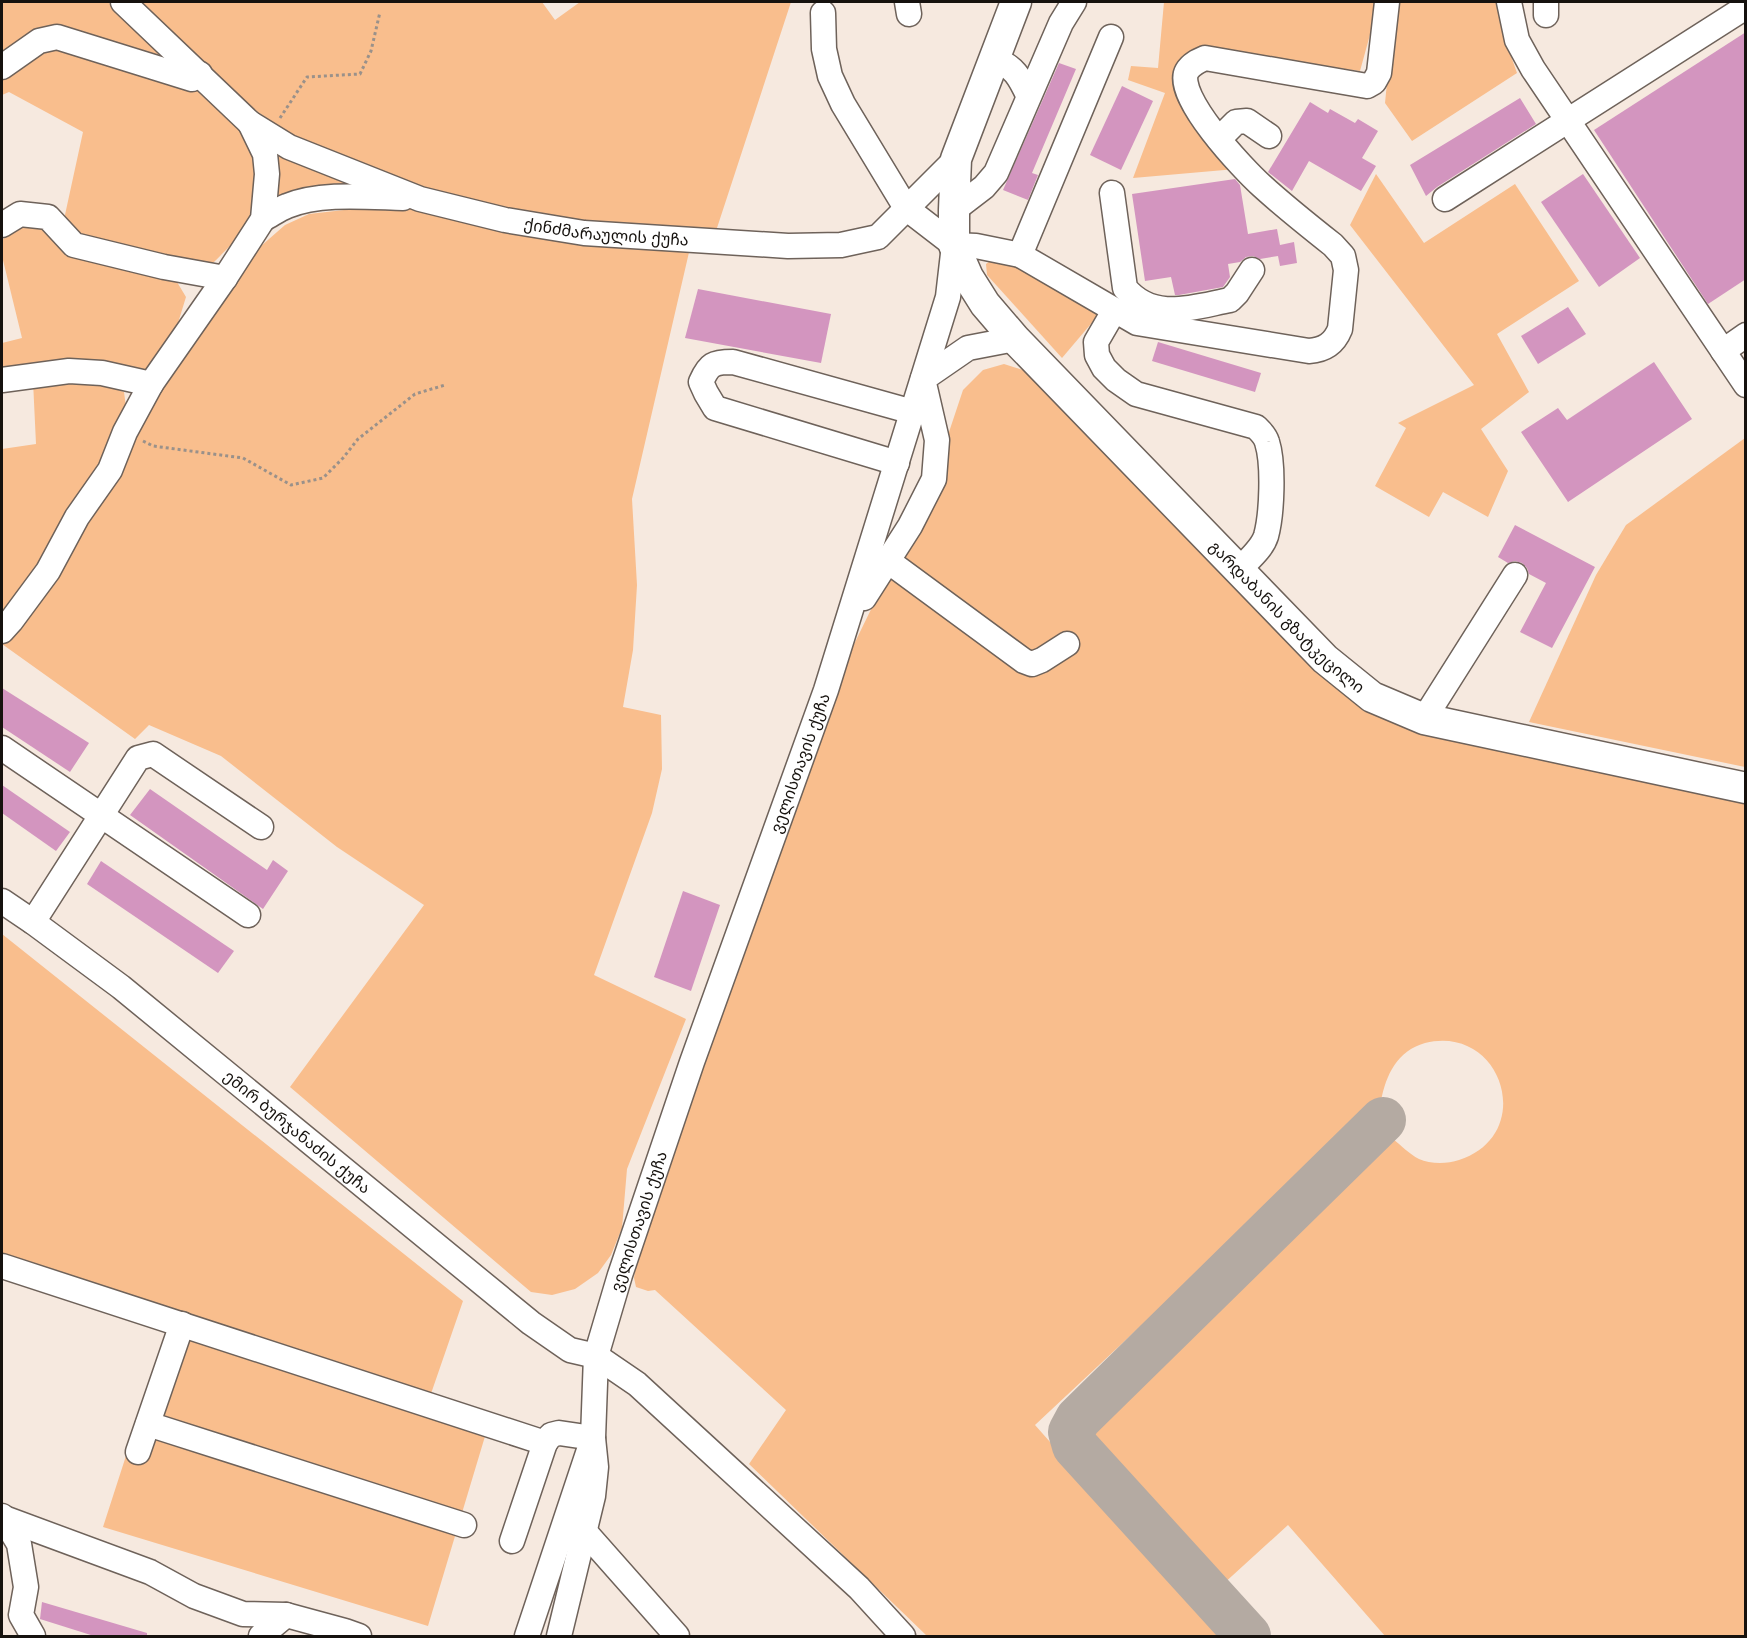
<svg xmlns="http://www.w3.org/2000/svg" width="1747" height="1638" viewBox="0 0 1747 1638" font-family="'Fira Sans','Noto Sans Georgian',sans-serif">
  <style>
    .green { fill: #f9be8d }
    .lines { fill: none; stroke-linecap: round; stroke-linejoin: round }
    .taxiway { stroke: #b4aaa2; stroke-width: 46 }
    .building { fill: #d395bf }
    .minor-casing { stroke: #6e625a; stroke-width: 27 }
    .major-casing { stroke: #6e625a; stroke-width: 33 }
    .path { stroke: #9a918a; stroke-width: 3; stroke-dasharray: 3 3; stroke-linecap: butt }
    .minor { stroke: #fff; stroke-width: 24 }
    .major { stroke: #fff; stroke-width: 30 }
    .labels { text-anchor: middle; stroke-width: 6; stroke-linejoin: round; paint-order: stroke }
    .street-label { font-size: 16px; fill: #16120e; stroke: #fdf8f4 }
  </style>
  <rect width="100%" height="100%" fill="#f6e9df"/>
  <g class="green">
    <path d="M2,2H108L239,124C251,150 265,186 256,215C253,224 222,254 213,263H185L86,239L63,224L83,132L9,92L2,95Z"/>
    <path d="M140,2H542L555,20L580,2H791L716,231L589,226L503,211L398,180L297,139L239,99Z"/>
    <path d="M1164,2H1379L1360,71L1204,50L1184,60L1236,169L1133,178L1165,93L1128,80L1131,66L1158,68Z"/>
    <path d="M1395,2H1502L1506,42L1517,73L1412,141L1385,103Z"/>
    <path d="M267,142L392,192L274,200Z"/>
    <path d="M1376,174L1424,243L1515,184L1579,281L1497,334L1529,392L1481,429L1508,471L1488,517L1443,492L1429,517L1375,486L1406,428L1398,423L1474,385L1350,225Z"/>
    <path d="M410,209L467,218L541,238L581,245L690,248L632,499L637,585L633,650L623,707L661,715L662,769L652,813L594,975L686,1019L627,1169L622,1228L611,1255L598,1273L575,1289L552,1295L531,1292L290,1087L424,905L337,847L221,756L149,725L135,739L2,644L23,623L175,361L261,246L285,225L309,214L344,210Z"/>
    <path d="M46,224L174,277L186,297L178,323L145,371H2V343L22,338L2,256V240L23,225Z"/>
    <path d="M994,258L1020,261L1101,312L1062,358L987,275L986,264Z"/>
    <path d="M1004,364L1026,371L1326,676L1745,799V1636H1385L1288,1525L1221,1586L1095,1444L1090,1434L1094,1420L1393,1139C1401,1145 1409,1154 1419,1159C1430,1164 1447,1164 1459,1160C1537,1135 1503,1024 1425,1043C1397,1051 1386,1075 1381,1101L1035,1425L1222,1636H927L749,1464L786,1410L655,1290L648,1291L636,1287L634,1278L636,1263L738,952L836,681L881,589L945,477L949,432L963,390L983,370Z"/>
    <path d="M33,381L99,383L124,392L126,407L100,466L49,559L2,617V449L36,444Z"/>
    <path d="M1745,438V767L1529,722L1596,575L1626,525Z"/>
    <path d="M2,934L463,1301L425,1411L486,1433L428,1626L103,1527L168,1326L2,1270Z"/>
  </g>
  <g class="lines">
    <path class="taxiway" d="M1248,1636L1075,1446L1071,1432L1078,1419L1383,1120"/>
  </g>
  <g class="building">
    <path d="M1746,32V279L1708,304L1594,130Z"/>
    <path d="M1059,63L1076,69L1032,173L1038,175L1028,200L1003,190Z"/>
    <path d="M1122,86L1153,101L1121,170L1090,155Z"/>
    <path d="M1520,98L1536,124L1437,187L1426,196L1410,165Z"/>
    <path d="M1310,102L1328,113L1330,109L1355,123L1358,119L1378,131L1362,158L1376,166L1361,191L1309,161L1292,191L1268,172Z"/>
    <path d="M1583,174L1640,258L1599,287L1541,202Z"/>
    <path d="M1235,179L1240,185L1248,234L1277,229L1280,245L1294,242L1297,263L1280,266L1278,256L1260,259L1253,256L1246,257L1240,262L1228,264L1230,277L1223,287L1179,295H1175L1171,277L1145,281L1132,194Z"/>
    <path d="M698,289L831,314L821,363L685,338Z"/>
    <path d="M1568,307L1586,334L1538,364L1521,336Z"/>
    <path d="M1158,342L1261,373L1255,392L1152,361Z"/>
    <path d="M1654,362L1692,419L1568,502L1521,432L1558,408L1567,420Z"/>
    <path d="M1515,525L1595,567L1552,648L1520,632L1546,583L1529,574L1527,568L1522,563L1515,561L1508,563L1498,557Z"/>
    <path d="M2,688L89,743L70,772L2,727Z"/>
    <path d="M2,785L70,832L56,851L2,813Z"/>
    <path d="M150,789L267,870L273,860L288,871L263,909L130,815Z"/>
    <path d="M101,861L234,951L218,973L87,884Z"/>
    <path d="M683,891L720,905L691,991L654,977Z"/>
    <path d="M42,1602L147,1633V1636H94L40,1619Z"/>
  </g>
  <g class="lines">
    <defs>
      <g id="minor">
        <path id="s1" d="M123,2L250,123L289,147L420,199L505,220L584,233L788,246L841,245L878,237L956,159"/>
        <path d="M907,2L909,14"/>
        <path d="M1509,2L1517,40L1533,69L1746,385"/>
        <path d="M823,13L824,49L830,76L843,104L906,208L954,245L976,246L1020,255L1137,323L1309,351C1324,350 1334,344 1340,329L1346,270L1343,256L1333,245C1309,226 1285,207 1262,186C1244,170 1173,95 1187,71C1191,64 1198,61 1205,58L1367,86L1374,82L1379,73L1387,2"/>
        <path d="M1546,15V2"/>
        <path d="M995,60C1014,66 1020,78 1028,95"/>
        <path d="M2,67L39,41L57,37L192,79L200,74"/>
        <path d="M1219,139L1236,122L1247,121L1269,136"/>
        <path d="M1112,193L1125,288C1153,322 1193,307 1230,300L1237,293L1252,270"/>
        <path d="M1445,199L1746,7"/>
        <path d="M954,210L984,187L996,173L1061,23L1074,2"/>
        <path d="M263,219C271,215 279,209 287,206C320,192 368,197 403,198"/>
        <path d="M2,225L20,214L48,217L74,245L164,267L225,278"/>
        <path d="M1020,255L1111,37"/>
        <path d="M1114,311L1096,342L1097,355L1104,368L1116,380L1136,394L1256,427C1261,432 1265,435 1267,442C1274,464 1272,514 1266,536C1262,549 1248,560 1239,570"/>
        <path d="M1723,351L1746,335"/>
        <path d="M2,380L69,371L102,373L151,384"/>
        <path d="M897,463L715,408L706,393L701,382C709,364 713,362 733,362L913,412"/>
        <path d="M888,561L1024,661L1032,664L1042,660L1067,644"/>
        <path d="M864,598L910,526L934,479L937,440L923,379L968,348L1015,339"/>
        <path d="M2,631L11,621L48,571L77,517L110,470L125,432L151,384L225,278L263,219L267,174L265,154L250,123"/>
        <path d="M1424,719L1515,575"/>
        <path d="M2,748L248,915"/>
        <path id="s2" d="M2,901L33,922L121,987L531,1323L570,1350L596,1356L637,1384L859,1588L903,1636"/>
        <path d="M33,922L138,758L153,754L261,827"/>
        <path d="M2,1266L545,1443L551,1435L559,1433L593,1438L596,1467L593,1496L559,1636"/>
        <path d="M148,1424L464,1525"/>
        <path d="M138,1452L182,1324"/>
        <path d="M2,1516L19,1544L26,1587L21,1615L33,1636"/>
        <path d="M4,1518L150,1572L194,1596L243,1614L286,1615L345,1631L359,1636"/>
        <path d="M585,1532L677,1636"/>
        <path d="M512,1541L545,1443"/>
        <path d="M261,1636L286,1615"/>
        <path id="s3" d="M527,1636L593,1438L596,1356L620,1275L692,1062L826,690L948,297L954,245"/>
      </g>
      <g id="major">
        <path id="s4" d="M1016,2L956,159L954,210V245L968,277L985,304L1015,339L1325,659L1372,697L1424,719L1746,788"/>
      </g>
    </defs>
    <use href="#minor" class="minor-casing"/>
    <use href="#major" class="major-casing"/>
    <g class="path">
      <path d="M280,118L307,77L360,74L371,51L380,12"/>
      <path d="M143,441L153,446L243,458L291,485L323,478L343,458L358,439L415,394L445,385"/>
    </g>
    <use href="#minor" class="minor"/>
    <use href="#major" class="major"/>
  </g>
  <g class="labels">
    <g class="street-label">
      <text dy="6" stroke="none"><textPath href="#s1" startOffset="552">ქინძმარაულის ქუჩა</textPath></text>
      <text dy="6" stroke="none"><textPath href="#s4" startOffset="756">გარდაბანის გზატკეცილი</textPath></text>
      <text dy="6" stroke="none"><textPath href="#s3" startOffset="918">ველისთავის ქუჩა</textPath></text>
      <text dy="6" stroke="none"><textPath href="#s2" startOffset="375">ემირ ბურჯანაძის ქუჩა</textPath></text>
      <text dy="6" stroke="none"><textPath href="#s3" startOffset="432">ველისთავის ქუჩა</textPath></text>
    </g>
  </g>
  <rect width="1747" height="1638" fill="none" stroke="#16120e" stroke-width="6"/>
</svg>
